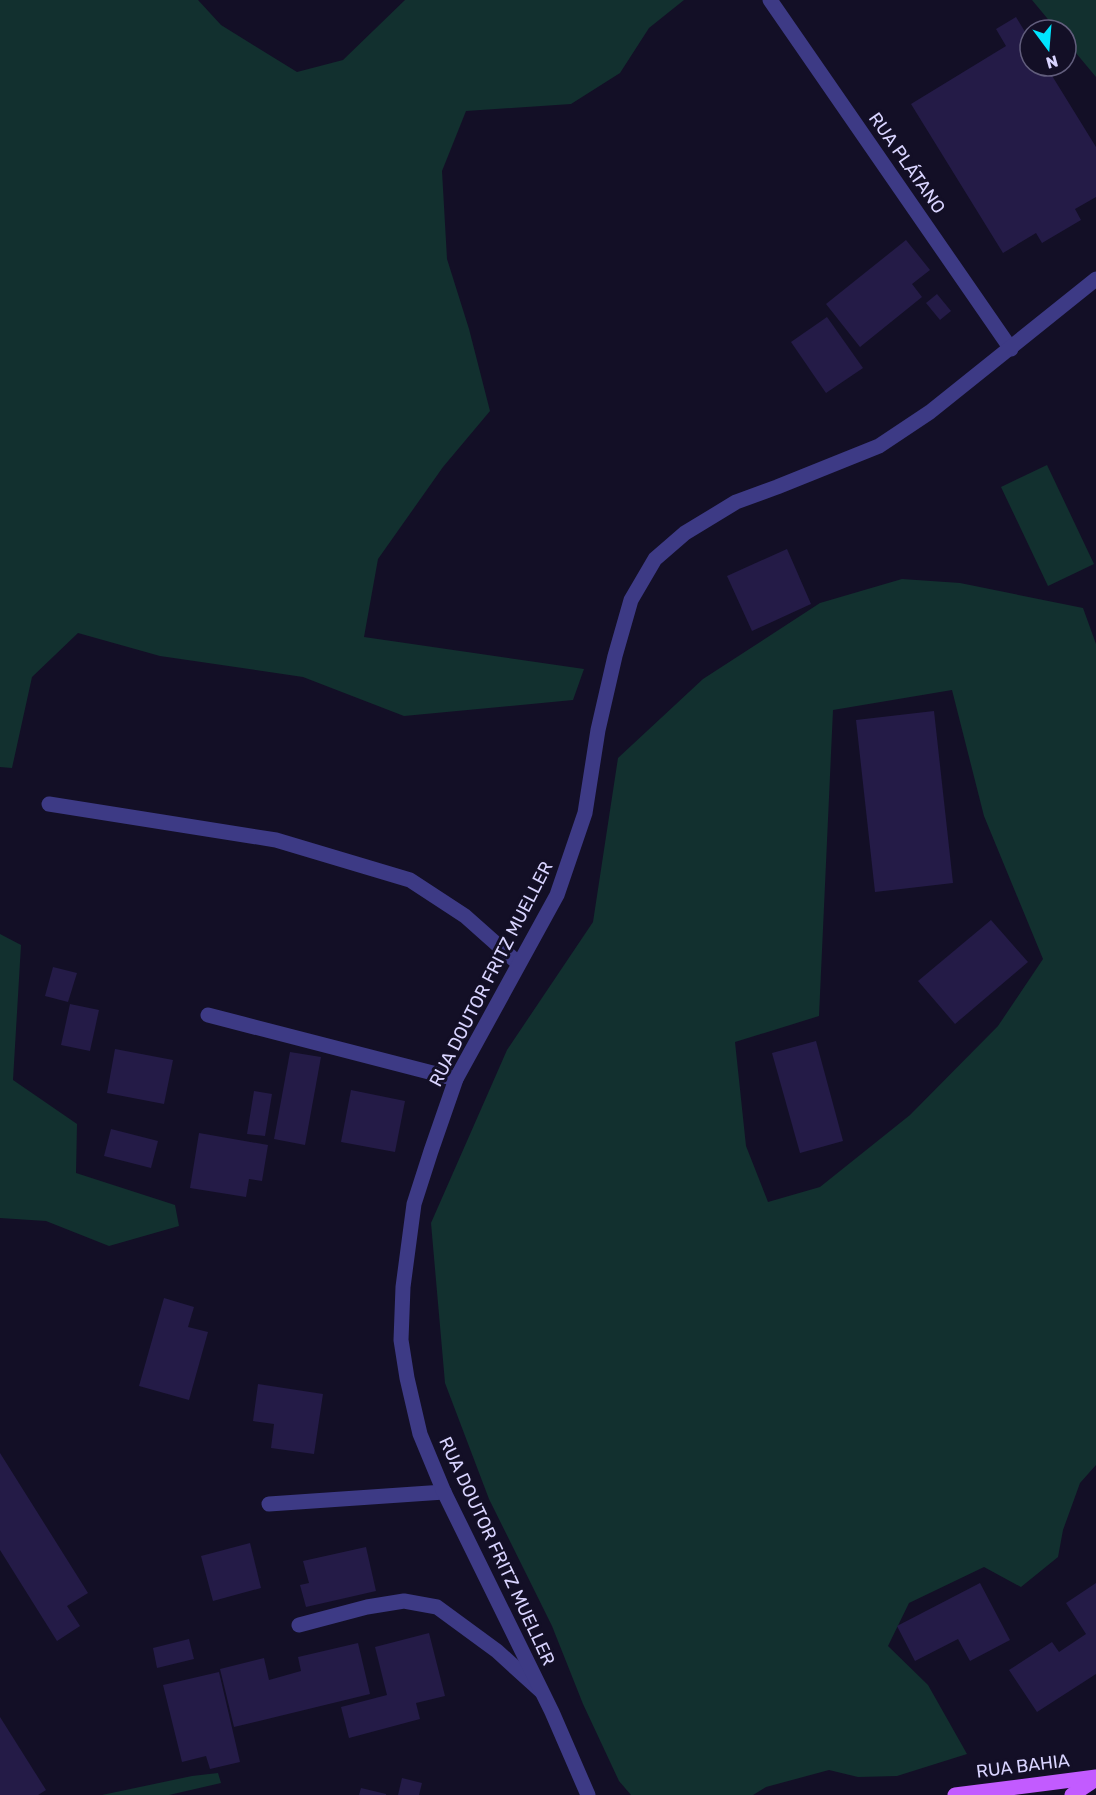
<svg xmlns="http://www.w3.org/2000/svg" width="1096" height="1795" viewBox="0 0 1096 1795" font-family="Rubik,sans-serif">
  <style>
    .green { fill: #12302f; fill-rule: evenodd }
    .building { fill: #241b47 }
    .lines { fill: none; stroke-linecap: round; stroke-linejoin: round }
    .service { stroke: #3d3a85; stroke-width: 15 }
    .minor { stroke: #3d3a85; stroke-width: 15 }
    .tertiary { stroke: #3d3a85; stroke-width: 15 }
    .primary { stroke: #c25bff; stroke-width: 15 }
    .labels { text-anchor: middle; stroke-width: 6; stroke-linejoin: round; paint-order: stroke }
    .street-label { font-size: 18px; fill: #d9d4ff; stroke: #130f26 }
  </style>
  <rect width="100%" height="100%" fill="#130f26"/>
  <g class="green">
    <path d="M0,0H198L221,25L297,72L343,60L405,0H684L649,28L620,73L571,104L466,111L442,171L447,259L469,329L490,411L443,467L378,559L364,637L584,669L573,700L404,716L303,677L160,656L78,633L32,677L12,768L0,767Z"/>
    <path d="M1032,0H1096V77L1066,41V30H1057Z"/>
    <path d="M1047,465L1094,564L1048,586L1001,487Z"/>
    <path d="M902,579L960,583L1083,608L1096,644V1465L1080,1483L1063,1530L1058,1557L1021,1587L984,1567L909,1603L888,1646L928,1685L967,1754L897,1776L858,1777L829,1770L766,1787L753,1795H631L619,1781L583,1704L552,1626L489,1499L445,1383L431,1223L507,1050L593,922L618,758L703,679L820,603ZM952,690L984,816L1043,959L998,1026L910,1115L820,1187L768,1202L746,1146L735,1042L819,1016L833,710Z"/>
    <path d="M0,934L21,945L13,1080L77,1124L76,1173L175,1205L179,1226L109,1246L46,1221L0,1218Z"/>
    <path d="M218,1773L221,1783L169,1795H102L192,1776Z"/>
  </g>
  <g class="building">
    <path d="M1016,17L1030,40V66H1046L1096,147V197L1075,209L1081,220L1042,243L1036,233L1003,253L911,104L1006,46L996,29Z"/>
    <path d="M906,240L930,270L912,284L922,297L860,347L826,304Z"/>
    <path d="M937,294L951,311L940,320L926,303Z"/>
    <path d="M827,317L863,368L826,393L791,342Z"/>
    <path d="M787,549L811,604L752,631L727,576Z"/>
    <path d="M934,711L953,883L875,892L856,720Z"/>
    <path d="M991,920L1028,962L955,1024L918,981Z"/>
    <path d="M53,967L77,973L68,1002L45,996Z"/>
    <path d="M70,1004L99,1010L90,1051L61,1045Z"/>
    <path d="M816,1041L843,1141L800,1153L772,1053Z"/>
    <path d="M115,1049L173,1060L164,1104L107,1093Z"/>
    <path d="M290,1052L321,1057L305,1145L274,1139Z"/>
    <path d="M351,1090L405,1101L395,1152L341,1142Z"/>
    <path d="M254,1091L272,1094L265,1136L247,1134Z"/>
    <path d="M111,1129L158,1141L151,1168L104,1156Z"/>
    <path d="M199,1133L268,1145L262,1181L249,1179L246,1197L190,1188Z"/>
    <path d="M164,1298L194,1307L188,1327L208,1332L189,1400L139,1386Z"/>
    <path d="M258,1384L323,1394L314,1454L271,1448L274,1424L253,1421Z"/>
    <path d="M0,1453L88,1593L67,1606L80,1626L57,1641L0,1550Z"/>
    <path d="M250,1543L261,1588L213,1601L201,1556Z"/>
    <path d="M366,1547L376,1591L306,1607L300,1585L309,1583L303,1561Z"/>
    <path d="M980,1583L1010,1640L970,1661L958,1639L915,1661L897,1626Z"/>
    <path d="M1096,1583V1674L1037,1712L1009,1670L1052,1642L1059,1652L1086,1634L1066,1603Z"/>
    <path d="M429,1633L445,1696L416,1703L420,1719L349,1738L341,1707L387,1695L375,1647Z"/>
    <path d="M189,1639L194,1659L157,1668L153,1648Z"/>
    <path d="M358,1643L370,1694L234,1727L220,1669L264,1658L269,1680L301,1671L298,1657Z"/>
    <path d="M219,1672L240,1762L210,1769L206,1756L182,1762L163,1685Z"/>
    <path d="M0,1717L46,1790L38,1795H0Z"/>
    <path d="M402,1778L422,1783L419,1795H398Z"/>
    <path d="M361,1788L386,1794V1795H359Z"/>
  </g>
  <g class="lines">
    <g class="service">
      <path d="M49,804L276,840L410,880L465,916L518,963"/>
      <path d="M208,1015L456,1079"/>
      <path d="M269,1504L444,1492"/>
      <path d="M299,1625L367,1607L404,1601L437,1607L497,1651L541,1691"/>
    </g>
    <path class="minor" d="M770,0L1011,349"/>
    <path class="tertiary" d="M588,1795L552,1712L444,1492L420,1434L407,1378L401,1340L403,1287L414,1204L431,1151L456,1079L557,895L585,813L598,730L615,656L631,600L655,559L685,533L736,502L777,487L879,446L930,412L1096,279"/>
    <g class="primary">
      <path d="M955,1795L1096,1777"/>
      <path d="M1072,1795L1096,1779"/>
    </g>
  </g>
  <g class="labels">
    <g class="street-label">
      <text transform="translate(907 163) rotate(55)" y="6">RUA PLÁTANO</text>
      <text transform="translate(491 974) rotate(-63)" y="6">RUA DOUTOR FRITZ MUELLER</text>
      <text transform="translate(497 1551) rotate(65)" y="6">RUA DOUTOR FRITZ MUELLER</text>
      <text transform="translate(1023 1766) rotate(-7)" y="6">RUA BAHIA</text>
    </g>
  </g>
  <g transform="translate(1048 48) rotate(164)"><circle r="28" fill="#130f26" stroke="#625e7d" stroke-width="1.5"/>
  <path d="M0-4.5L10 22L0 15L-10 22Z" fill="#00e5ff"/>
  <text y="-9" font-size="16" font-weight="bold" text-anchor="middle" fill="#d9d4ff">N</text>
  </g>
</svg>
